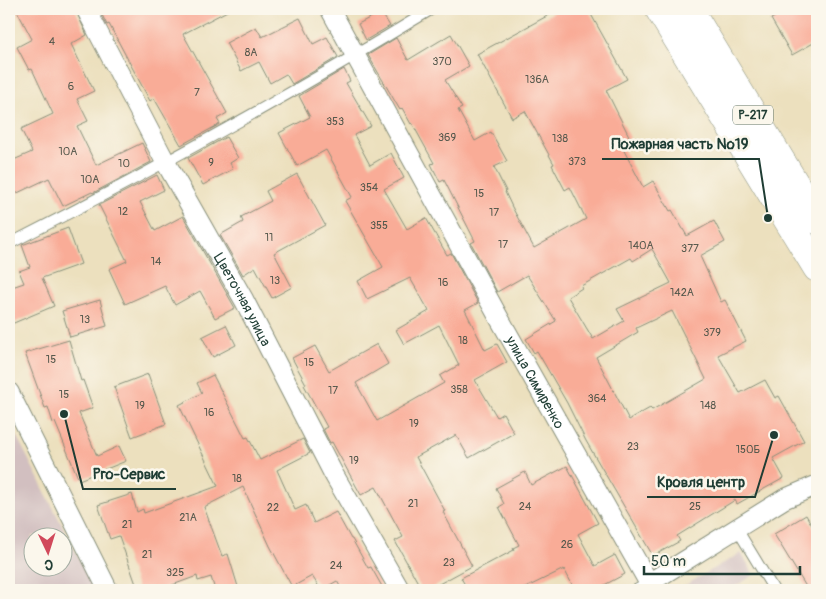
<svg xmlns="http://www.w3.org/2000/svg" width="826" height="599" viewBox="0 0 826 599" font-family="Pangolin,sans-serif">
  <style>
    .industrial { fill: #d2bfc0; fill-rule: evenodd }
    .building { fill: #f9ac97; fill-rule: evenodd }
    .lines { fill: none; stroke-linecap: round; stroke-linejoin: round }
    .lane-casing { stroke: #868e79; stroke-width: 12 }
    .street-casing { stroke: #868e79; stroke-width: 21 }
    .primary-casing { stroke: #868e79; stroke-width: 29 }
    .lane { stroke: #fff; stroke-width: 10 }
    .street { stroke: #fff; stroke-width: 19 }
    .primary { stroke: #fff; stroke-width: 28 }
    .labels { text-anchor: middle; stroke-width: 5; stroke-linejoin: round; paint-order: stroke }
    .number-label { font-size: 11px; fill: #56594d }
    .shield { fill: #fbf7ec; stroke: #61756b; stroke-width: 1 }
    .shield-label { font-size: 12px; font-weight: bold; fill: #1f3d34 }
    .street-label { font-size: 14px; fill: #1f3d34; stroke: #fbf7ec }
    .leader { fill: none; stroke: #1f3d34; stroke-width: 2 }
    .callout-dot { fill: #1f3d34; stroke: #fbf7ec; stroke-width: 2 }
    .callout-label { font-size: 15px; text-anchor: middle; font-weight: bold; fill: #1f3d34; stroke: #fbf7ec; stroke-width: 5; stroke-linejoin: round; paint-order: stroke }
  </style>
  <rect width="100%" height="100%" fill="#fbf7ec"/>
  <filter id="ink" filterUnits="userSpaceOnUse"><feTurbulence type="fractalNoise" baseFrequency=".02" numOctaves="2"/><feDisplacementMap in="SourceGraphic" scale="10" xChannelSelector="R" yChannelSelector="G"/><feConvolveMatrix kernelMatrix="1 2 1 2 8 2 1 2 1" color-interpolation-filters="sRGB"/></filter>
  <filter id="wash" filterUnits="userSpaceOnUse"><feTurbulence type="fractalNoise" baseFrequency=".0096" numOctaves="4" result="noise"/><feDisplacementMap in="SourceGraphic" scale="20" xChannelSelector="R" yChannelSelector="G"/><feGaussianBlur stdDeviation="1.12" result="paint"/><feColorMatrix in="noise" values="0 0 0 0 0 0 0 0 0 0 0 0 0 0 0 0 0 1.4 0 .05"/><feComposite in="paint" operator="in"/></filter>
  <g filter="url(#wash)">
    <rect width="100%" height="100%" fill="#ece0be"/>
    <g class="industrial">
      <path d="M9,421L95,590H9ZM32,536H62V566H32Z"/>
      <path d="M741,553L754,575L729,590H677Z"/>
    </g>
    <g id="blocks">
      <g class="building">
        <path d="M16,9H75L87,35L71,44L94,91L77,99L88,121L77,126L96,165L142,143L151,162L93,193L92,192L63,206L49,178L9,197V162L32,152L21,129L53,114L32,69L29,70L17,47L32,39Z"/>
        <path d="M99,9H231L183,34L227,113L217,119L220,124L181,145L154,98L150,101L109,24L107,25Z"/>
        <path d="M560,9H588L627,79L606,90L630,138L620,143L643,187L653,181L670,211L672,210L687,236L714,221L725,242L700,256L721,302L725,300L746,341L718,355L740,393L765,380L775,398L779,396L804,441L773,458L784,478L737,504L735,500L677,536L680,541L653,556L586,441L567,403L537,351L534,353L526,339L556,321L527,275L497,292L471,243L475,241L444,180L440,182L431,164L434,163L412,123L411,124L402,108L400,110L368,55L396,38L408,60L451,34L469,66L445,80L462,108L458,110L475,141L491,132L507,161L494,167L506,191L505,192L512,207L534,248L586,219L570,187L565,190L552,165L554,164L525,111L512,118L477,54ZM652,249L671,283L617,309L624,321L593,339L568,297L582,288L581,286L631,258L633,261ZM672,311L706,379L652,410L650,408L629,420L596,357L638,332L636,328Z"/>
        <path d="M789,9H817V41L792,55L771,19Z"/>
        <path d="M381,12L390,26L366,40L358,24Z"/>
        <path d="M300,18L313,44L327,37L338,57L292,84L286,74L270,83L259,62L241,71L226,43L256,27L262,37Z"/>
        <path d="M344,69L350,81L346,83L371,126L354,135L370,165L391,153L404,178L384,189L407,229L426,218L447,255L451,253L478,303L465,310L485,350L497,344L507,362L475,380L497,417L503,413L514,433L469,458L456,435L416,457L445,511L443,512L472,566L428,590H422L395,541L403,537L376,487L361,495L332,442L330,443L323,429L327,427L304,385L306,384L292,358L315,346L329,371L377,344L388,364L356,383L377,421L444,383L440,376L459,365L439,325L404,344L396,330L429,311L410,278L367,299L358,281L383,267L345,201L352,197L326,150L297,166L279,133L310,117L299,96Z"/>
        <path d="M226,137L238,158L230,163L233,169L203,185L188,158Z"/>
        <path d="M297,174L325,225L274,253L292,287L272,298L255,267L243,275L220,235L243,222L241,217L271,201L266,191Z"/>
        <path d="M157,175L164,190L140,202L155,231L183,216L235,308L215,318L200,291L175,305L165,286L125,304L109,269L127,261L99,205Z"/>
        <path d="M68,228L81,264L42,278L54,306L9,325V288L24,283L19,271L30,267L22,245Z"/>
        <path d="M100,300L107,326L70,337L62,311Z"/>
        <path d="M226,325L236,345L213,357L202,337Z"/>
        <path d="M69,340L81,381L83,380L93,408L79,413L97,456L119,446L126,461L79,480L55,422L53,423L48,407L45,408L25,353Z"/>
        <path d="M148,374L166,424L132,437L114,387Z"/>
        <path d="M213,375L245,438L248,437L260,460L303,439L310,453L277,470L295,510L306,505L314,523L336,512L351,539H352L368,568L371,567L384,590H342L337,581L321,590L312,576L292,587L270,546L243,487L204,507L222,556L228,554L239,590H215L211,577L198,581L197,576L159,590H138L119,536L110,539L98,505L132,494L137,512L143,509L144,513L218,486L179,405L202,393L197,383Z"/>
        <path d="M567,466L598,523L578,534L595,566L615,555L625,574L595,590H575L564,569L521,590H468L461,578L514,550L513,548L519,545L499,507L504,504L496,488L525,472L531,485Z"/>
        <path d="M806,515L817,534V590H808L774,534Z"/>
      </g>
    </g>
  </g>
  <g filter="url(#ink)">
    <use href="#blocks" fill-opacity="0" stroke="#868e79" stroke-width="1"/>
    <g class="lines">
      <defs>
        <g id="lane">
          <path d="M9,244C153,171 294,93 432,9"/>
          <path d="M737,529L774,590"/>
          <path d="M636,590L649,583"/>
        </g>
        <g id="street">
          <path id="s1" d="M86,9L166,163L244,300L333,473L400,590"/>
          <path id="s2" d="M330,9L499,318L649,583L784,499L817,485"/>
          <path d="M9,392L108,590"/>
        </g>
        <g id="primary">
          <path d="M659,9L817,268"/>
          <path d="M689,9L817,220"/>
        </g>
      </defs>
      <use href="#lane" class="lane-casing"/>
      <use href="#street" class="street-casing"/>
      <use href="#primary" class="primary-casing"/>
      <use href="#lane" class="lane"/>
      <use href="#street" class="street"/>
      <use href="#primary" class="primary"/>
    </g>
  </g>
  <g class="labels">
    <g class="number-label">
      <text x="52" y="45">4</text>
      <text x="251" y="56">8А</text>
      <text x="442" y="65">370</text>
      <text x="537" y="83">136А</text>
      <text x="71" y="90">6</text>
      <text x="197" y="96">7</text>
      <text x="335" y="125">353</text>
      <text x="447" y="141">369</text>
      <text x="560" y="142">138</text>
      <text x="68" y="155">10А</text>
      <text x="577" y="165">373</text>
      <text x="211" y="166">9</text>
      <text x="124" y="167">10</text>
      <text x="90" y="183">10А</text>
      <text x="369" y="191">354</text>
      <text x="479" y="197">15</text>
      <text x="123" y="215">12</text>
      <text x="494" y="216">17</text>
      <text x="379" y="229">355</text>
      <text x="269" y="241">11</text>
      <text x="503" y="248">17</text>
      <text x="641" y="249">140А</text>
      <text x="690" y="252">377</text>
      <text x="156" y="265">14</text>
      <text x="275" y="284">13</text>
      <text x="443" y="286">16</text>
      <text x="682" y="296">142А</text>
      <text x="85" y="323">13</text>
      <text x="712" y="336">379</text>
      <text x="463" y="344">18</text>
      <text x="51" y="363">15</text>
      <text x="309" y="366">15</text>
      <text x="459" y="393">358</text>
      <text x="333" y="394">17</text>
      <text x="64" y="398">15</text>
      <text x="597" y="402">364</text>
      <text x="140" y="409">19</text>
      <text x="708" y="409">148</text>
      <text x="209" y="416">16</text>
      <text x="414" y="427">19</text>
      <text x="633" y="450">23</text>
      <text x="748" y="453">150Б</text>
      <text x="354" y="464">19</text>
      <text x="237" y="482">18</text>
      <text x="413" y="507">21</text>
      <text x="525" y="510">24</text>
      <text x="695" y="510">25</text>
      <text x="273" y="511">22</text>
      <text x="188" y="521">21А</text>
      <text x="127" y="528">21</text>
      <text x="567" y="548">26</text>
      <text x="147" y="558">21</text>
      <text x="449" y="566">23</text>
      <text x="336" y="569">24</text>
      <text x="175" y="576">325</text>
    </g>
    <rect class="shield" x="733" y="105.5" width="40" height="19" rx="4"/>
    <g class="shield-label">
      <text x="753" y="119">Р-217</text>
    </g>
    <g class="street-label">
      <text dy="5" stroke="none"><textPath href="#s1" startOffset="330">Цветочная улица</textPath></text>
      <text dy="5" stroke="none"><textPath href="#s2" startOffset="426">улица Симиренко</textPath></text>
    </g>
  </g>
  <path class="leader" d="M768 218L759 159H602M64 414L83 489H176M774 435L755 497H647"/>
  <g class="callout-dot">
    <circle cx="768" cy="218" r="5"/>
    <circle cx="64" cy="414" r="5"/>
    <circle cx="774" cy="435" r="5"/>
  </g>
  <g class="callout-label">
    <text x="680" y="149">Пожарная часть №19</text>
    <text x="129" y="479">Pro-Сервис</text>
    <text x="701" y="487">Кровля центр</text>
  </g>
  <rect width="826" height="599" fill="none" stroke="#fbf7ec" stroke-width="30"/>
  <g transform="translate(48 552) rotate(176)"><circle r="24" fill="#fbf7ec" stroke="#a3ada2"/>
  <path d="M0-4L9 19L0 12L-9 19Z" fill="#d1495b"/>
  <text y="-8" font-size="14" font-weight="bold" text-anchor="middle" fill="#1f3d34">С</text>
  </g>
  <path d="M644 566v8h156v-8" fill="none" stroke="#1f3d34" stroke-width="2.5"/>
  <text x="651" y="566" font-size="15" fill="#1f3d34" stroke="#fbf7ec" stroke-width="4" paint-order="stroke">50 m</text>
</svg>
